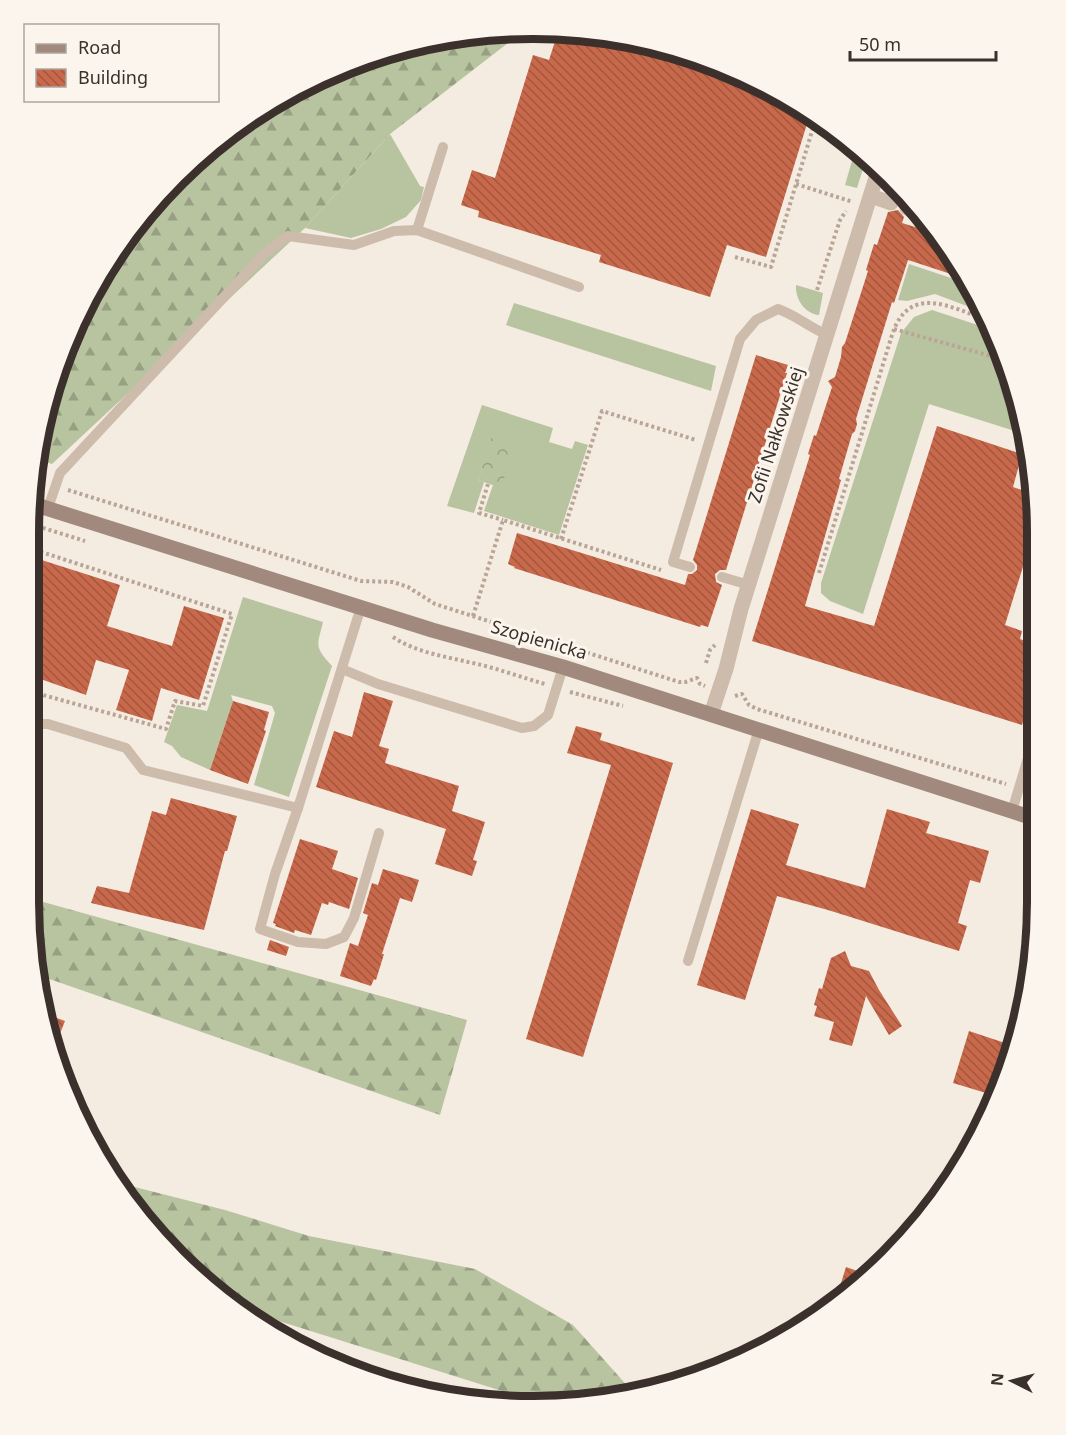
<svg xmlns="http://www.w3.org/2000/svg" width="1066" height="1435" viewBox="0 0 1066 1435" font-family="'Noto Sans',sans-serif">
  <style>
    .grass { fill: #b8c4a0 }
    .forest { fill: url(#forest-firs) }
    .park { fill: url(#park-crowns) }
    .building { fill: url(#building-back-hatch) }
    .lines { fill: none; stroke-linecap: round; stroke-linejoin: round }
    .path { stroke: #b9a596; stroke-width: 4; stroke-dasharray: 3 3; stroke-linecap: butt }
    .lane { stroke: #cdbbac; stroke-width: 10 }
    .street { stroke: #cdbbac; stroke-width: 15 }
    .secondary { stroke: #a18a7d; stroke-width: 15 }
    .labels { text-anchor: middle; stroke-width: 6; stroke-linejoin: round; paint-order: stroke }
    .street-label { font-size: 18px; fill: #3b302b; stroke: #fbf5ee }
    .rim { fill: none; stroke: #3b302b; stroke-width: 8 }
  </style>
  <defs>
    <pattern id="forest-firs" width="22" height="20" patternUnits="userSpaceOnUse" patternTransform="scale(1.5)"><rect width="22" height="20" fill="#b8c4a0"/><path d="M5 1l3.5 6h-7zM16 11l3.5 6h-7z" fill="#97a083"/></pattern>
    <pattern id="park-crowns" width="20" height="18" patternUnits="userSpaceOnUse" patternTransform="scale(1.5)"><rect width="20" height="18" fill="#b8c4a0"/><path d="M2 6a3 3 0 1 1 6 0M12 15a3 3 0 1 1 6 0" fill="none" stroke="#97a083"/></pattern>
    <pattern id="building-back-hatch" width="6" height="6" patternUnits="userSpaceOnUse" patternTransform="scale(1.5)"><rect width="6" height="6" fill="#c8694b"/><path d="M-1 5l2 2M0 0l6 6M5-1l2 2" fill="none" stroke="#a4573f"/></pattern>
  </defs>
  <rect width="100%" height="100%" fill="#f4ebe1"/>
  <g class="grass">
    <path d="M390,134L420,186L424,187L421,200L406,217L381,229L351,238L305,228Z"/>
    <path d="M856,147L867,156L857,188L845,185Z"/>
    <path d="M909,264L966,283L983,312L935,294L907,301L898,300Z"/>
    <path d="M796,285L823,293L819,315C805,314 795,299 796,285Z"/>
    <path d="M514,303L716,366L711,391L506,325Z"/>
    <path d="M932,310L993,330L999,340L1024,434L929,404L863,614L830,601L821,593V583L901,333L914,317Z"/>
    <path d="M482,405L553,428L549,442L572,449L575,441L588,445L559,535L484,511L493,485L501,487L492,438L478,480L484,482L474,513L447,506Z"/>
    <path d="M243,597L323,622C317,647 314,646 332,666L289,797L254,785L275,713L272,706L231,695L233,701L210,770L181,757L172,746L164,742L177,705L207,711Z"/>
  </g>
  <g class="forest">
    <path d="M500,30L530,31L508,43L390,134L305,228L52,464L36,459L46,403L114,252L226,133L310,80L403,46Z"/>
    <path d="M29,898L467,1020L440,1115L38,975Z"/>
    <path d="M119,1183L225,1210L309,1236L475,1269L573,1325L631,1390L566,1405L514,1402L502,1391L244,1310L200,1281Z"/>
  </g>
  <path class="park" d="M491,438L515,445L501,488L478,480Z"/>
  <g class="building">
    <path d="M558,32H578L623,46L625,39L695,55L699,57L696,69L786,97L810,114L766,257L727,245L710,297L599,262L601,255L478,217L479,211L461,205L472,170L495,178L533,55L549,60Z"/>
    <path d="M898,210L904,217L902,223L938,234L963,278L908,260L894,303L892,302L856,419L857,424L855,431L852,434L839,479L841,480L805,606L874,626L937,426L1022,454L1013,487L1033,494L1034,531L1005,625L1022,631L1020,639L1034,644L1035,684L1022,725L752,641L810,455L808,454L814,435L816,436L832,387L828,381L835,377L841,357L842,347L845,343L868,271L866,270L874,244L877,245L888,212Z"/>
    <path d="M756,355L788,365L785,373H787L726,570H720L715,574L716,582L722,585L708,627L701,625L700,627L514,568L515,567L508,564L517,533L685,585L688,574H692L697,570V565L693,560Z"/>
    <path d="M29,556L120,585L107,626L172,646L184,606L224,618L199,700L161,688L152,721L116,710L129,670L96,660L86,695L29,675Z"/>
    <path d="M364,692L393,701L379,746L389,749L385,763L459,786L452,811L485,822L473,860L477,861L472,876L435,864L446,829L316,787L334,731L352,737Z"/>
    <path d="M233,701L269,712L264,730L266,731L248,784L210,770Z"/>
    <path d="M576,726L602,733L600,740L673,763L583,1057L526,1039L611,765L567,753Z"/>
    <path d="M171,798L237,816L227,851H225L204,930L91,903L97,886L129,893L152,811L166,815Z"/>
    <path d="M751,809L799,824L786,865L865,888L887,809L930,822L926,833L989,851L980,883L970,880L958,923L967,926L959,951L828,910L777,896L745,1000L697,985Z"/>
    <path d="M300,839L338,851L332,869L358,878L349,909L329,902L328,905L322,903L311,935L295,930L294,933L275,926L276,924L273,923Z"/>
    <path d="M383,869L419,880L412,902L400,898L382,954H384L376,980L374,979L371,986L340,976L350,943L358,946L368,915L363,913L372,883L378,885Z"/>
    <path d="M270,940L289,947L286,956L267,950Z"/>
    <path d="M845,951L851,966L869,971L879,990L902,1026L889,1035L866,996L852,1046L829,1040L834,1022L814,1016L817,1006L814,1005L819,988L822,989L831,958Z"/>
    <path d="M43,1013L65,1021L53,1051L46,1033Z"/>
    <path d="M969,1031L1014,1046L1011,1064L996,1096L953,1083Z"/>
    <path d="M846,1267L869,1275L834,1306Z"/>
  </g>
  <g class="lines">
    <g class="path">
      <path d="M796,184L853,202"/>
      <path d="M735,257L771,267L816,118"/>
      <path d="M817,290L840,220L846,211"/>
      <path d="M894,329L1005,360"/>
      <path d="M33,480L44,483"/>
      <path d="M488,484L479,513L503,520"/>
      <path d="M68,490L361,581L393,582L408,587L435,604L679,682H685L697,678L700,684L705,686"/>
      <path d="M37,526L85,541"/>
      <path d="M561,539L602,411L696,440"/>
      <path d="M29,548L232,614L203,706L175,701L166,729L43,695"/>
      <path d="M819,573L892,335C909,283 950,307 987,320"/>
      <path d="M473,616L503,520L661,570"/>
      <path d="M393,637C415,652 443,656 468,662C494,667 520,677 545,684"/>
      <path d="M706,663L710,650L715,645"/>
      <path d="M570,692L623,706"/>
      <path d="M735,696L742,694L749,705L757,709L1006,784"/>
      <path d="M29,704L43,695L29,691"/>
    </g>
    <g class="lane">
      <path d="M417,230L443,147"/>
      <path d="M1031,485L1033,479"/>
      <path d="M48,508L60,473L264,254L288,236L354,245L394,231L417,230L579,287"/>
      <path d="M690,567L673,562L740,339L756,320L778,309C796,315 810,328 828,335"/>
      <path d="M722,577L749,585"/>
      <path d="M361,607L298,808L275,874L260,929L298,942L326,944L344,937L354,918L379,833"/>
      <path d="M342,669L378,684L522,728L534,726L548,715L563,667"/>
      <path d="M29,724H48L126,748L143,770L298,808"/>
      <path d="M1012,811L1035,735"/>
      <path d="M688,961L759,729"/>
    </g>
    <g class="street">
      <path d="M871,196L891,203"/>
      <path d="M907,208L921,212"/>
      <path d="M711,714L726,669L741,609L879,168"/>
    </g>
    <path class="secondary" d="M30,503L432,630L563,667L1036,819"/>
  </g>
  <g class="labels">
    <g class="street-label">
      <text transform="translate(776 435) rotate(-72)" y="6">Zofii Nałkowskiej</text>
      <text transform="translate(539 640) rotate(16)" y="6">Szopienicka</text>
    </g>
  </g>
  <path d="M0 0H1066V1435H0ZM533 39H533A494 494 0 0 1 1027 533V902A494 494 0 0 1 533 1396H533A494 494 0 0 1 39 902V533A494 494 0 0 1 533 39Z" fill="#fbf5ee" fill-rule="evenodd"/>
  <path class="rim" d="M533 39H533A494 494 0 0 1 1027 533V902A494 494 0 0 1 533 1396H533A494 494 0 0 1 39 902V533A494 494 0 0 1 533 39Z"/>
  <rect x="24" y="24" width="195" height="78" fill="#fbf5ee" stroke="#aea6a0" stroke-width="1.5"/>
  <rect x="36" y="44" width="30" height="9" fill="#a18a7d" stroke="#aea6a0" stroke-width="1.5"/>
  <text x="78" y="54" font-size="18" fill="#3b302b">Road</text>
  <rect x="36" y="69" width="30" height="18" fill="url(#building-back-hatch)" stroke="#aea6a0" stroke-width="1.5"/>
  <text x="78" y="84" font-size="18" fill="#3b302b">Building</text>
  <g transform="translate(1012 1381) rotate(276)" stroke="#fbf5ee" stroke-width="4.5" paint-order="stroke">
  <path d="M0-4.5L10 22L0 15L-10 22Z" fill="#3b302b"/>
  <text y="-9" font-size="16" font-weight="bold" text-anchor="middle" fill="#3b302b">N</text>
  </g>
  <path d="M850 51v9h146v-9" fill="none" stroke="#3b302b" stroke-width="3"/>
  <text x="859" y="51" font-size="18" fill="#3b302b" stroke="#fbf5ee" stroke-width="4.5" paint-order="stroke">50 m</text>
</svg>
